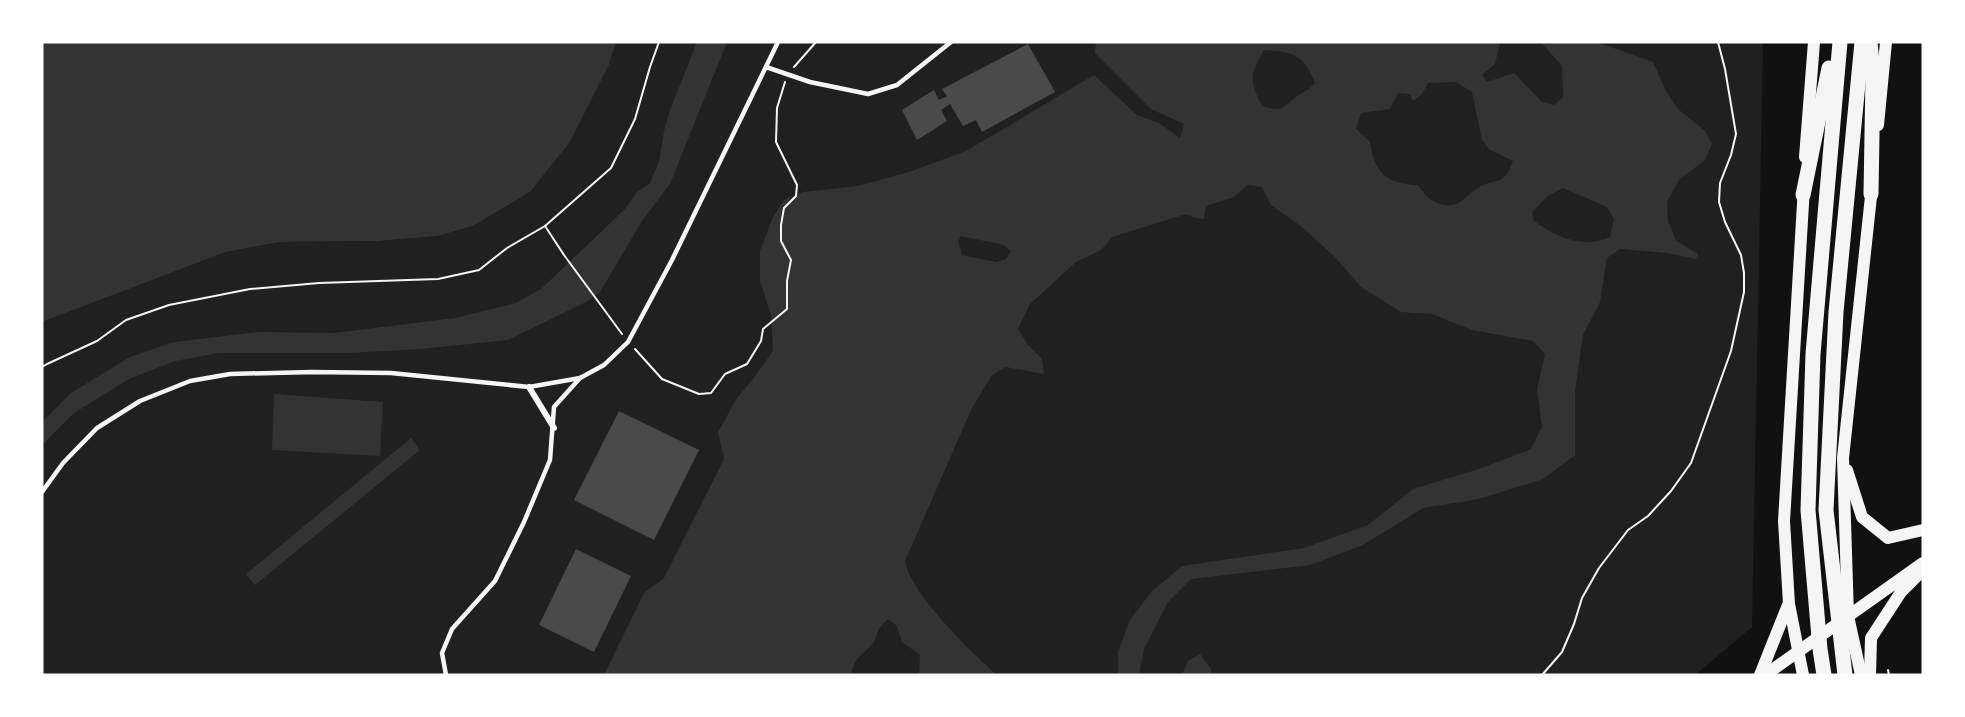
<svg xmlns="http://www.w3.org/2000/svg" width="1965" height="717" viewBox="0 0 1965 717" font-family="Inter,sans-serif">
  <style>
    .green { fill: #202020 }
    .water { fill: #333; fill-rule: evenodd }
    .building { fill: #4a4a4a }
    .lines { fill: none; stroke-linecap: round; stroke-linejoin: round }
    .path { stroke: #f5f5f5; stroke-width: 2 }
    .service { stroke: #f5f5f5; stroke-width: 4.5 }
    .minor { stroke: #f5f5f5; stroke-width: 6 }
    .secondary { stroke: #f5f5f5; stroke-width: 12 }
    .trunk { stroke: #f5f5f5; stroke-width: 15 }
  </style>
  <rect width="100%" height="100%" fill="#111"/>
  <path class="green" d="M616,42H1763L1752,627L1695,675H42V322L226,252L280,242L379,241L438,236L473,226L530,192L570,142L609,65Z"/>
  <g class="water">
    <path d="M42,42H616L609,65L570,142L530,192L473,226L438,236L379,241L280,242L226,252L42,322Z"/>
    <path d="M697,42H727L670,184L642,221L600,292L586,302L508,340L421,349L349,353H219L175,361L129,379L74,413L42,445V422L71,393L130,357L174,342L259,332L334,333L455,318L516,303L541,289L625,209L636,193L650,183L659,161L665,126L672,105Z"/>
    <path d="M1096,42H1500L1495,64L1482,75L1487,82L1514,73L1542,102L1554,105L1563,97L1562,66L1541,42H1597L1653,62L1666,91L1678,109L1705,131L1712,144L1705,160L1679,180L1667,202L1668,221L1676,241L1698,254L1696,259L1667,253L1620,249L1607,258L1600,302L1583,335L1575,391V455L1543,479L1479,499L1423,508L1363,545L1310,565L1191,579L1168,602L1144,649L1139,675H1118V652L1130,620L1152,591L1182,566L1304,548L1368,525L1413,489L1479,469L1531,449L1542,427L1537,390L1545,354L1533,341L1472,330L1432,314L1401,312L1361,287L1335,257L1302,227L1271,205L1262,187L1247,185L1234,197L1206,206L1204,219L1195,218L1186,214L1112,237L1101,250L1076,262L1030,304L1018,329L1028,345L1042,359L1044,374L1006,367L992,375L972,408L905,561C910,593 972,653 997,675H919L920,655L902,642L897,626L888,619C874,631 880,633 873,643C861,658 856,654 851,675H604L644,593L664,578L724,459L718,432L737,398L753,379L773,351L771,315L760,281V251L772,219L784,200L803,192L858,186L909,172L966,151L1094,75L1137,115L1159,123L1180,138L1184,124L1151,109L1095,53ZM1264,50C1293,52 1304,54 1315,83C1309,90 1303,92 1296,97C1281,109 1283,112 1262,106C1249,80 1250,74 1264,50ZM1456,82L1472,92L1482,140L1490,150L1513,161C1503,187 1499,177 1479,187C1471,191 1464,201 1456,204C1439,209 1426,198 1418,185C1386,184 1374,172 1370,142L1356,129L1361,113L1390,109L1398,93L1410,94L1413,101L1422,94L1428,83ZM1563,188L1607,207L1614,219L1610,237C1583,250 1557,237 1534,221L1532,212L1548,196ZM961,236L1004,245L1011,251L1006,259L996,262L962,255L958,241Z"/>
    <path d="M274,394L383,402L380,456L272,450Z"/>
    <path d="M411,438L420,450L255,585L246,574Z"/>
    <path d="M1200,654L1211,669V675H1182L1188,661Z"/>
  </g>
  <g class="building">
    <path d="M1028,44L1055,92L982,132L976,120L963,126L950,104L941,110L947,121L917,140L902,110L934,90L939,100L947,96L942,89Z"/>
    <path d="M619,411L699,450L654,540L574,500Z"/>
    <path d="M576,549L631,576L594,652L539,625Z"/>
  </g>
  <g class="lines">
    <g class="path">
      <path d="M794,67L816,42"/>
      <path d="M545,226L564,255L622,334"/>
      <path d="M635,349L662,379L699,394L711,393L725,374L747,364L761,341L763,329L787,309V281L791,260L781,241V225L784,208L796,196L797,185L776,142L777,108L785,82"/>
      <path d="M42,367L47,364L97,341L126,320L169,305L250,289L319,283L438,279L479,270L507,248L545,226L611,168L635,119L650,67L659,42"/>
      <path d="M1888,670L1889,675"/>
      <path d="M1542,675L1562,652L1574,624L1582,598L1599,568L1628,530L1648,516L1671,491L1691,463L1731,351L1744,292V273L1741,255L1725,222L1719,202L1720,183L1731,155L1736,134L1725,69L1718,42"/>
    </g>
    <g class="service">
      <path d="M766,67L810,82L868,94L897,85L951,42"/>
      <path d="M42,492L63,463L97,428L140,401L190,381L230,374L312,372L391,373L529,387L580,378L604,365L628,342L672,260L778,42"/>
      <path d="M446,675L442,653L452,629L495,581L524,522L550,460L554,407L580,378"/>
    </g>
    <path class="minor" d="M529,387L554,428"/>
    <g class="secondary">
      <path d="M1878,125L1886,42"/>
      <path d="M1805,157L1814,42"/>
      <path d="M1847,470L1862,517L1888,538L1923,530"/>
      <path d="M1760,675L1788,605"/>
      <path d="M1765,675L1923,563"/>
      <path d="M1803,675L1789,604L1784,521L1804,187"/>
      <path d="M1861,675L1848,616L1843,458L1872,187"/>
      <path d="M1870,675L1871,638L1901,592L1922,571"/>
    </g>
    <g class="trunk">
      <path d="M1870,42L1873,74L1871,194"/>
      <path d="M1803,195L1829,68"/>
      <path d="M1824,675L1820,649L1808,510L1813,354L1840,42"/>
      <path d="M1845,675L1826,510L1836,312L1862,42"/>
    </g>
  </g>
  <rect width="1965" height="717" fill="none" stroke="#ffffff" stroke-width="87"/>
</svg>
